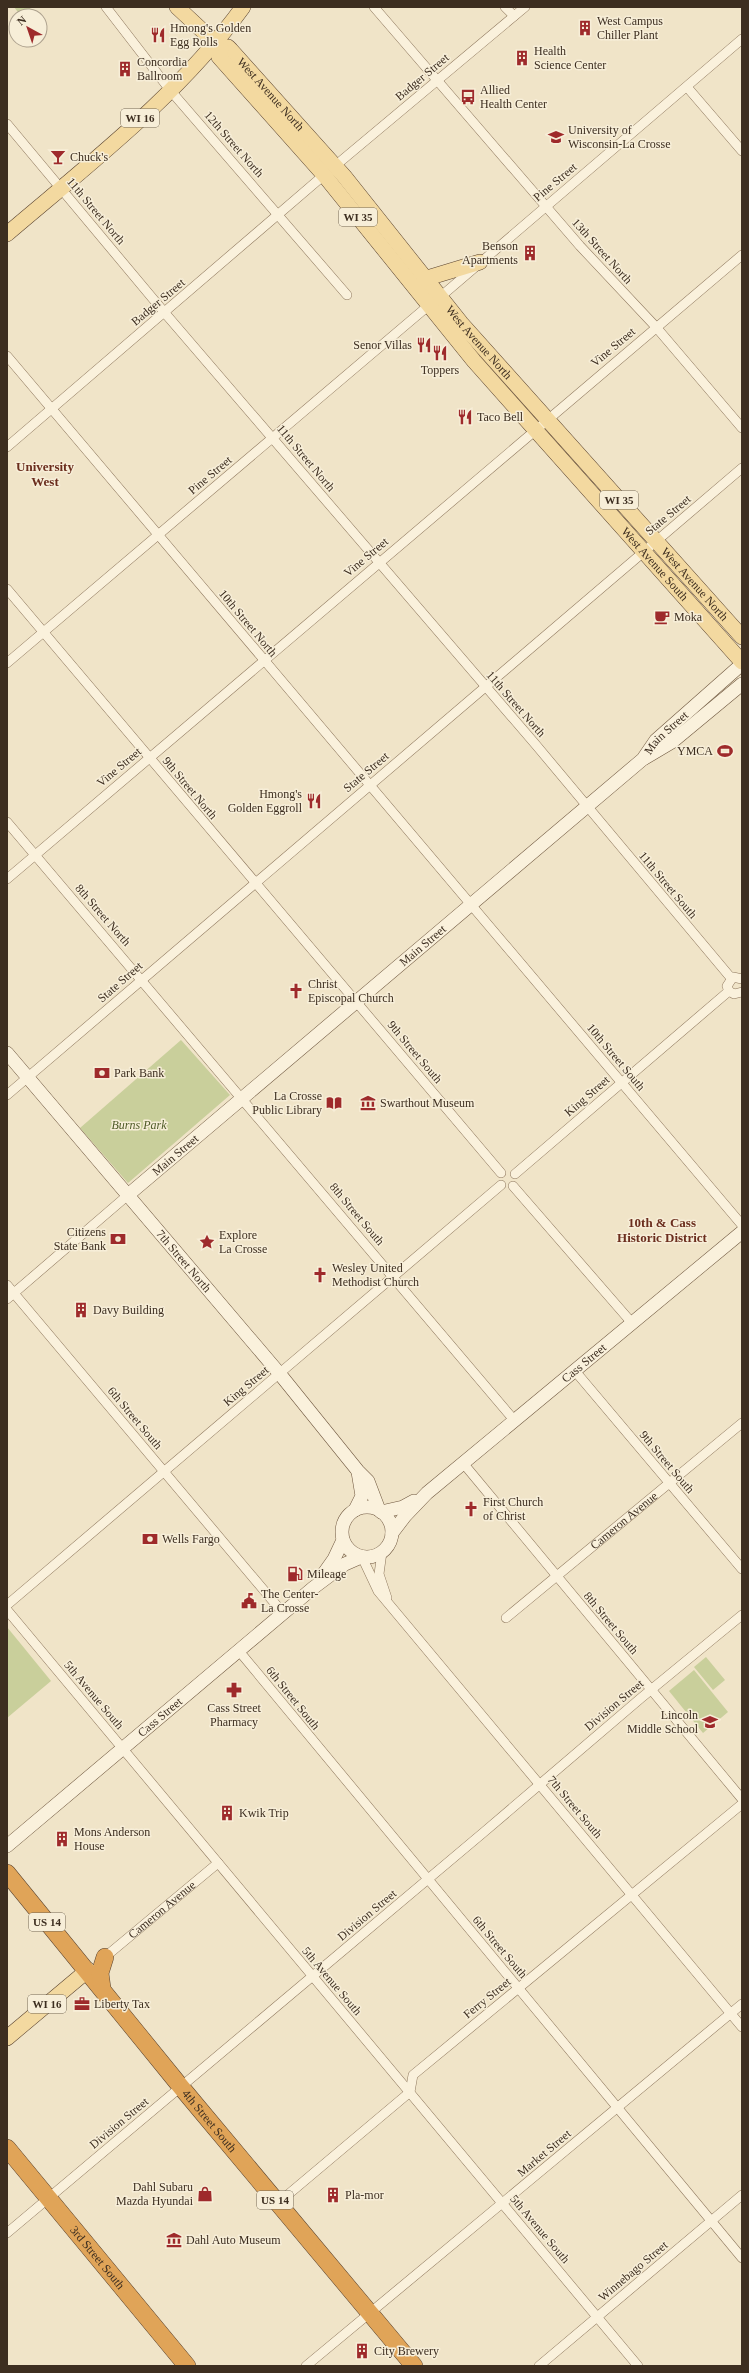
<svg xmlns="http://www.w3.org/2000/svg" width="749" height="2373" viewBox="0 0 749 2373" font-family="Georgia,serif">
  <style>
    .green { fill: #c9cf9b }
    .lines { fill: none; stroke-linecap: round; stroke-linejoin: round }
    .street-casing { stroke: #8d765c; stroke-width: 10 }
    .secondary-casing { stroke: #6f573f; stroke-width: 14 }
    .primary-casing { stroke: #5b4430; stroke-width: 16 }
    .highway-casing { stroke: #5b4430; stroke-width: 18 }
    .street { stroke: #faf1dc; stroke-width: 9 }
    .secondary { stroke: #faf1dc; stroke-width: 13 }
    .primary { stroke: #f3d9a0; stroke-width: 15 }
    .highway { stroke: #e0a458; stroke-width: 17 }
    .labels { text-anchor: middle; stroke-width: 3; stroke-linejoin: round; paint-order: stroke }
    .shield { fill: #f7eed8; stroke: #756857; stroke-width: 1 }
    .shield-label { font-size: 11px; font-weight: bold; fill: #3d2e20 }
    .poi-label { font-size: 12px; fill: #3d2e20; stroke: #f7eed8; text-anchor: start }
    .street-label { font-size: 12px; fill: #3d2e20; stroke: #f7eed8 }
    .park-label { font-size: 12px; font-style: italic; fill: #4d5a26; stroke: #f7eed8 }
    .neighbourhood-label { font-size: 13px; font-weight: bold; fill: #6b2e1e; stroke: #f7eed8 }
  </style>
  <rect width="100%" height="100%" fill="#f0e4c8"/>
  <g class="green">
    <path d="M14,7H32L21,16Z"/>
    <path d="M181,1040L230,1095L128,1183L80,1128Z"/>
    <path d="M7,1627L51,1681L7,1718Z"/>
    <path d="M706,1657L725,1680L713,1690L694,1667Z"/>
    <path d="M694,1670L728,1712L703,1733L669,1691Z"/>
  </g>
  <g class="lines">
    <defs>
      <g id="street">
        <path d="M106,7L170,90L347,295"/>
        <path d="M374,7L580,246L656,327L742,428"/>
        <path d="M505,7L514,16"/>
        <path d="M687,87L742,151"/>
        <path d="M7,124L164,312L536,745L731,978"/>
        <path d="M335,166L525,7"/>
        <path d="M439,298L742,39"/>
        <path d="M7,356L742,1225"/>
        <path d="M7,447L324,175"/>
        <path d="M7,589L501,1173"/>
        <path d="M7,663L428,306"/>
        <path d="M7,822L514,1420"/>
        <path d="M7,879L742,255"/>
        <path d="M742,979L733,977L727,986L729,991L734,994L742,992"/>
        <path d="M7,1095L742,468"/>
        <path d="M515,1174L729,991"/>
        <path d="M513,1186L632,1323"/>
        <path d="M7,1285L283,1613"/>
        <path d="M7,1299L128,1195"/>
        <path d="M575,1371L742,1569"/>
        <path d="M463,1463L742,1799"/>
        <path d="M382,1552L379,1574L387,1598"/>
        <path d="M362,1557L378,1591L742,2027"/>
        <path d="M7,1605L501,1185"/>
        <path d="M7,1610L638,2366"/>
        <path id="s1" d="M506,1618L742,1423"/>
        <path d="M239,1651L742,2258"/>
        <path id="s2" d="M105,1957L218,1863"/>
        <path d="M278,2203L410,2092L413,2075L742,1804"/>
        <path d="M7,2233L484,1832L641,1698L742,1615"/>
        <path d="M306,2366L742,2004"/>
        <path d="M539,2366L742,2195"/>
      </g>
      <g id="secondary">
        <path d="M645,758L672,742L742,684"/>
        <path id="s3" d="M7,1053L279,1373L358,1471L368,1481L379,1510"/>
        <path id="s4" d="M128,1195L643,759L656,740L742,664"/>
        <circle cx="367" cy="1532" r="25"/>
        <path d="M355,1510L362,1496L358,1472"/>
        <path d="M381,1512L403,1507L414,1501"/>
        <path id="s5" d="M392,1533L405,1516L427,1493L742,1232"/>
        <path d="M322,1576L334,1559L343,1540"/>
        <path id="s6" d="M7,1846L313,1588L345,1564L361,1557"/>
      </g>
      <g id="primary">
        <path id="s7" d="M177,7L221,48L228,47L231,50L344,176L461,323L742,637"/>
        <path id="s8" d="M221,48L219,57L324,175L474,361L742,662"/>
        <path d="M7,234C89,164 179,95 243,7"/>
        <path d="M424,279L480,262"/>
        <path d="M7,2038L88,1970"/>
      </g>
      <g id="highway">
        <path id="s9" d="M7,1873L181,2087L414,2366"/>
        <path d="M102,1988L100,1973L105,1957"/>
        <path id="s10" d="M7,2148L187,2366"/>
      </g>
    </defs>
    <use href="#street" class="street-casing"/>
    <use href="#secondary" class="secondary-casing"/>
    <use href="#primary" class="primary-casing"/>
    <use href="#highway" class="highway-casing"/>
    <use href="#street" class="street"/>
    <use href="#secondary" class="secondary"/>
    <use href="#primary" class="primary"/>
    <use href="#highway" class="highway"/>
  </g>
  <defs>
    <symbol id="building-bare" viewBox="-9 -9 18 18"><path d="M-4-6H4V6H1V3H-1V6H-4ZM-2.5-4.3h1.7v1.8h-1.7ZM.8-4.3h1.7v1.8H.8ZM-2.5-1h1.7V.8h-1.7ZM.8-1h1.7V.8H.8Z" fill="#9e2a2b" stroke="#f7eed8" stroke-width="2.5" paint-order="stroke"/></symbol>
    <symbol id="restaurant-bare" viewBox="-9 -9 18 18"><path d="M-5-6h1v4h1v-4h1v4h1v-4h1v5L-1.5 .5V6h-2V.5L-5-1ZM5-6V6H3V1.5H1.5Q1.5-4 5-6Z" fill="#9e2a2b" stroke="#f7eed8" stroke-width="2.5" paint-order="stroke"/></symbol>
    <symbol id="bus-bare" viewBox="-9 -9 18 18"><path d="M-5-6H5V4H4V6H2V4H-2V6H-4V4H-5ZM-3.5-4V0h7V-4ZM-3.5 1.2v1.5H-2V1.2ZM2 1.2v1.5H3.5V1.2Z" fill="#9e2a2b" stroke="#f7eed8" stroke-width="2.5" paint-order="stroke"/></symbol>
    <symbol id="university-bare" viewBox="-9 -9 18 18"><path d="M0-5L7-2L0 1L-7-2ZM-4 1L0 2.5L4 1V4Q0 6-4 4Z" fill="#9e2a2b" stroke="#f7eed8" stroke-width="2.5" paint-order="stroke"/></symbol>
    <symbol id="bar-bare" viewBox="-9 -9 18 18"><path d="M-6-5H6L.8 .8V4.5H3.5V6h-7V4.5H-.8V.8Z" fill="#9e2a2b" stroke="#f7eed8" stroke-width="2.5" paint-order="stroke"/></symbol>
    <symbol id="cafe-bare" viewBox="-9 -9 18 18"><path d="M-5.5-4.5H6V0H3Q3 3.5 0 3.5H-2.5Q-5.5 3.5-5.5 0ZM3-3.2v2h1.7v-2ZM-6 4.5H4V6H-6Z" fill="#9e2a2b" stroke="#f7eed8" stroke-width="2.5" paint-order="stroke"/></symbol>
    <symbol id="stadium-bare" viewBox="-9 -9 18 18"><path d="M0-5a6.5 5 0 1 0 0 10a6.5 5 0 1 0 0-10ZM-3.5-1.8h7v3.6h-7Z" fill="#9e2a2b" stroke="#f7eed8" stroke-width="2.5" paint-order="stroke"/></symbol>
    <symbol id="church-bare" viewBox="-9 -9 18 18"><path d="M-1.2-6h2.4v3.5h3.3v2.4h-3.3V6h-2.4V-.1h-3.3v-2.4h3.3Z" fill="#9e2a2b" stroke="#f7eed8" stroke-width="2.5" paint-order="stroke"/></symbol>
    <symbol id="bank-bare" viewBox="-9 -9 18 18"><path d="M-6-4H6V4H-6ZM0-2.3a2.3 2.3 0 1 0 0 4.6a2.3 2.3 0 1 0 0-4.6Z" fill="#9e2a2b" stroke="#f7eed8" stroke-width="2.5" paint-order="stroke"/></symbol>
    <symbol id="library-bare" viewBox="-9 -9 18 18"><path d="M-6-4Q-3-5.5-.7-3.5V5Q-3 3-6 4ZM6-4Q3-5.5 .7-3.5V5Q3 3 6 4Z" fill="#9e2a2b" stroke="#f7eed8" stroke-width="2.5" paint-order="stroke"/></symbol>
    <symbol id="museum-bare" viewBox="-9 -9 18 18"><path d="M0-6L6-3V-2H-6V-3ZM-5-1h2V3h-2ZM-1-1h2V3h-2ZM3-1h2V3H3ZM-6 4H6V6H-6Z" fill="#9e2a2b" stroke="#f7eed8" stroke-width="2.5" paint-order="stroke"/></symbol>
    <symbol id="sight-bare" viewBox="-9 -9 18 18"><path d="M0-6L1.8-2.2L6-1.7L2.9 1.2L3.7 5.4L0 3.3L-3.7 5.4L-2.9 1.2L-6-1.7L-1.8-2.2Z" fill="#9e2a2b" stroke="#f7eed8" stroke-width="2.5" paint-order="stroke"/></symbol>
    <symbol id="fuel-bare" viewBox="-9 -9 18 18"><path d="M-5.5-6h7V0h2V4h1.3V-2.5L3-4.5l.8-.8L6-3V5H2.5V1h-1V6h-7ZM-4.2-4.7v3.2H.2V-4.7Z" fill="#9e2a2b" stroke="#f7eed8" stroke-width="2.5" paint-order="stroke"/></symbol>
    <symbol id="civic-bare" viewBox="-9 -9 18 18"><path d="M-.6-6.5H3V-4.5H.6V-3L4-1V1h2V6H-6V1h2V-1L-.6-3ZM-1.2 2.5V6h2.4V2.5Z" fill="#9e2a2b" stroke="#f7eed8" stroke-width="2.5" paint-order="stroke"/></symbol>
    <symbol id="pharmacy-bare" viewBox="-9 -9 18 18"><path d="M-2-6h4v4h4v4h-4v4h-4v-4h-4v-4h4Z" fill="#9e2a2b" stroke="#f7eed8" stroke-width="2.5" paint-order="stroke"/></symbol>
    <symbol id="school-bare" viewBox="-9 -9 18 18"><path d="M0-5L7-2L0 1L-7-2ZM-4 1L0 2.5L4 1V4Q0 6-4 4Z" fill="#9e2a2b" stroke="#f7eed8" stroke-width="2.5" paint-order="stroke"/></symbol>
    <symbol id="office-bare" viewBox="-9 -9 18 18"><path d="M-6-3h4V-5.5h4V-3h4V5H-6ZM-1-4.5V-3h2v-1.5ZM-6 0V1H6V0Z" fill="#9e2a2b" stroke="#f7eed8" stroke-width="2.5" paint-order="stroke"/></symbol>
    <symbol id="shop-bare" viewBox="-9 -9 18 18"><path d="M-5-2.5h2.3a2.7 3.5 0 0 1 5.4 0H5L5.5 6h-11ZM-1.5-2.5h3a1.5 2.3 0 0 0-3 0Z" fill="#9e2a2b" stroke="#f7eed8" stroke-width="2.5" paint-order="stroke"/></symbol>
  </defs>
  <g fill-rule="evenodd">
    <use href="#building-bare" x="574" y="17" width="22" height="22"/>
    <use href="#restaurant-bare" x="147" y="24" width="22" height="22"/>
    <use href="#building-bare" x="511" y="47" width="22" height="22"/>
    <use href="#building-bare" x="114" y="58" width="22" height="22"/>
    <use href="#bus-bare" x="457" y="86" width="22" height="22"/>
    <use href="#university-bare" x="545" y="126" width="22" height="22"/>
    <use href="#bar-bare" x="47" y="146" width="22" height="22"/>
    <use href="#building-bare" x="519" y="242" width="22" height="22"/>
    <use href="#restaurant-bare" x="413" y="334" width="22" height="22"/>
    <use href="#restaurant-bare" x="429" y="342" width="22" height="22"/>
    <use href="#restaurant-bare" x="454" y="406" width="22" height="22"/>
    <use href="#cafe-bare" x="651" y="606" width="22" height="22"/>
    <use href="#stadium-bare" x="714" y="740" width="22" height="22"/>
    <use href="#restaurant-bare" x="303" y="790" width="22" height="22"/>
    <use href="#church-bare" x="285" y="980" width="22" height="22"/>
    <use href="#bank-bare" x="91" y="1062" width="22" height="22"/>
    <use href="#library-bare" x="323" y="1092" width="22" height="22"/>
    <use href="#museum-bare" x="357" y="1092" width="22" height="22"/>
    <use href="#bank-bare" x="107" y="1228" width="22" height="22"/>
    <use href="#sight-bare" x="196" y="1231" width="22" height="22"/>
    <use href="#church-bare" x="309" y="1264" width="22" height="22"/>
    <use href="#building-bare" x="70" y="1299" width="22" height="22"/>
    <use href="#church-bare" x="460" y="1498" width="22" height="22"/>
    <use href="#bank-bare" x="139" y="1528" width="22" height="22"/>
    <use href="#fuel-bare" x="284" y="1563" width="22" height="22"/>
    <use href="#civic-bare" x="238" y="1590" width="22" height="22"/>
    <use href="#pharmacy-bare" x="223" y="1679" width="22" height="22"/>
    <use href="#school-bare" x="699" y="1711" width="22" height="22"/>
    <use href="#building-bare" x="216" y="1802" width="22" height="22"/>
    <use href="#building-bare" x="51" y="1828" width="22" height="22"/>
    <use href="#office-bare" x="71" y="1993" width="22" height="22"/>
    <use href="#shop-bare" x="194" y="2183" width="22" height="22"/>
    <use href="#building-bare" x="322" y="2184" width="22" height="22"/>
    <use href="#museum-bare" x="163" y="2229" width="22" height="22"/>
    <use href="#building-bare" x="351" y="2340" width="22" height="22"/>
  </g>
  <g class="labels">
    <g class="shield">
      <rect x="121" y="109" width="38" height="18" rx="3"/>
      <rect x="339" y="208" width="38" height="18" rx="3"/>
      <rect x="600" y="491" width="38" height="18" rx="3"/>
      <rect x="29" y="1913" width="36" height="18" rx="3"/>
      <rect x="28" y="1995" width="38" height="18" rx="3"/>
      <rect x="257" y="2191" width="36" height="18" rx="3"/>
    </g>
    <g class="shield-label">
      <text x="140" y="122">WI 16</text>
      <text x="358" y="221">WI 35</text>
      <text x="619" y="504">WI 35</text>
      <text x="47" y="1926">US 14</text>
      <text x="47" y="2008">WI 16</text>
      <text x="275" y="2204">US 14</text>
    </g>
    <g class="poi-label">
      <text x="597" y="25">West Campus<tspan x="597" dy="14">Chiller Plant</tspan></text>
      <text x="170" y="32">Hmong's Golden<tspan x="170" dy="14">Egg Rolls</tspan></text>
      <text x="534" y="55">Health<tspan x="534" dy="14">Science Center</tspan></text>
      <text x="137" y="66">Concordia<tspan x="137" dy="14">Ballroom</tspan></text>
      <text x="480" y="94">Allied<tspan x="480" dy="14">Health Center</tspan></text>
      <text x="568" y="134">University of<tspan x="568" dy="14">Wisconsin-La Crosse</tspan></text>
      <text x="70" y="161">Chuck's</text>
      <text x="518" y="250" text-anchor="end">Benson<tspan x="518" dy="14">Apartments</tspan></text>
      <text x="412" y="349" text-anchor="end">Senor Villas</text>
      <text x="440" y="374" text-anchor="middle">Toppers</text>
      <text x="477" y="421">Taco Bell</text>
      <text x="674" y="621">Moka</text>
      <text x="713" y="755" text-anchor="end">YMCA</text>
      <text x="302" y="798" text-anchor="end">Hmong's<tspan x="302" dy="14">Golden Eggroll</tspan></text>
      <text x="308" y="988">Christ<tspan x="308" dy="14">Episcopal Church</tspan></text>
      <text x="114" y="1077">Park Bank</text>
      <text x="322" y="1100" text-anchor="end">La Crosse<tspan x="322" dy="14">Public Library</tspan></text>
      <text x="380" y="1107">Swarthout Museum</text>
      <text x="106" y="1236" text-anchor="end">Citizens<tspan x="106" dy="14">State Bank</tspan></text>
      <text x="219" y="1239">Explore<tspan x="219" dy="14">La Crosse</tspan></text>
      <text x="332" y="1272">Wesley United<tspan x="332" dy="14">Methodist Church</tspan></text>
      <text x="93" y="1314">Davy Building</text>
      <text x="483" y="1506">First Church<tspan x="483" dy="14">of Christ</tspan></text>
      <text x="162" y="1543">Wells Fargo</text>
      <text x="307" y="1578">Mileage</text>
      <text x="261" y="1598">The Center-<tspan x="261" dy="14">La Crosse</tspan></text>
      <text x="234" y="1712" text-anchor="middle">Cass Street<tspan x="234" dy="14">Pharmacy</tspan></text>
      <text x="698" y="1719" text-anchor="end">Lincoln<tspan x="698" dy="14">Middle School</tspan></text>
      <text x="239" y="1817">Kwik Trip</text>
      <text x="74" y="1836">Mons Anderson<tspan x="74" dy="14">House</tspan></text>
      <text x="94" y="2008">Liberty Tax</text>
      <text x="193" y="2191" text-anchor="end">Dahl Subaru<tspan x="193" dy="14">Mazda Hyundai</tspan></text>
      <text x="345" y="2199">Pla-mor</text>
      <text x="186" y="2244">Dahl Auto Museum</text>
      <text x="374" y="2355">City Brewery</text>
    </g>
    <g class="street-label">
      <text transform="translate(422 77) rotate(-40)" y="4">Badger Street</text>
      <text dy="4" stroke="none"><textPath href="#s7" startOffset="131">West Avenue North</textPath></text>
      <text transform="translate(234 144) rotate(49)" y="4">12th Street North</text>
      <text transform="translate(555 182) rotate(-40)" y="4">Pine Street</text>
      <text transform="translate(96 211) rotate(50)" y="4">11th Street North</text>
      <text transform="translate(602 251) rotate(48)" y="4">13th Street North</text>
      <text transform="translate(158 302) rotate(-40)" y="4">Badger Street</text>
      <text dy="4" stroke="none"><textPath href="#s7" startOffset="455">West Avenue North</textPath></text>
      <text transform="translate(613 347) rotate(-40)" y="4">Vine Street</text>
      <text transform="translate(306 458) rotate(50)" y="4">11th Street North</text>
      <text transform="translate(210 475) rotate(-40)" y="4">Pine Street</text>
      <text transform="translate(668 515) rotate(-40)" y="4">State Street</text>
      <text transform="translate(366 557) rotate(-40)" y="4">Vine Street</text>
      <text dy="4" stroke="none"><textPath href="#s8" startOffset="678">West Avenue South</textPath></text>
      <text dy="4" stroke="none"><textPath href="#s7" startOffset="779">West Avenue North</textPath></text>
      <text transform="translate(248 623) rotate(50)" y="4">10th Street North</text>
      <text transform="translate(516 704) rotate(49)" y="4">11th Street North</text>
      <text dy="4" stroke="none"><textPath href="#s4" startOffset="710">Main Street</textPath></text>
      <text transform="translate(119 767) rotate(-40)" y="4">Vine Street</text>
      <text transform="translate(366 772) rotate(-40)" y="4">State Street</text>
      <text transform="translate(190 788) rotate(50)" y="4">9th Street North</text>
      <text transform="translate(668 885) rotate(50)" y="4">11th Street South</text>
      <text transform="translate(103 915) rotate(49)" y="4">8th Street North</text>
      <text dy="4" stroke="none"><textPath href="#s4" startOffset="386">Main Street</textPath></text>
      <text transform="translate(120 982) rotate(-41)" y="4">State Street</text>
      <text transform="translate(415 1052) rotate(50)" y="4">9th Street South</text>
      <text transform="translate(616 1057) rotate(50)" y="4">10th Street South</text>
      <text transform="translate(587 1096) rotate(-41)" y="4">King Street</text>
      <text dy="4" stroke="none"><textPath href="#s4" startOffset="62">Main Street</textPath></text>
      <text transform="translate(357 1214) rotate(50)" y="4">8th Street South</text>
      <text dy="4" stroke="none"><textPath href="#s3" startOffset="273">7th Street North</textPath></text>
      <text dy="4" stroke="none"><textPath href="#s5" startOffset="257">Cass Street</textPath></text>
      <text transform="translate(246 1386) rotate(-40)" y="4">King Street</text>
      <text transform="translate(135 1418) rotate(50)" y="4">6th Street South</text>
      <text transform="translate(667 1462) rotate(50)" y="4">9th Street South</text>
      <text dy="4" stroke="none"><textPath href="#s1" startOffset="153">Cameron Avenue</textPath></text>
      <text transform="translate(611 1623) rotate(50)" y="4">8th Street South</text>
      <text transform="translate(94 1695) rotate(50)" y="4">5th Avenue South</text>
      <text transform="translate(293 1698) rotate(51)" y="4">6th Street South</text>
      <text transform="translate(614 1705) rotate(-40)" y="4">Division Street</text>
      <text dy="4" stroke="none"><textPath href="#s6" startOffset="200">Cass Street</textPath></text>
      <text transform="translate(575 1807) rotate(50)" y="4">7th Street South</text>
      <text dy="4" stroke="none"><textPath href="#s2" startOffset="74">Cameron Avenue</textPath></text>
      <text transform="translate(367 1915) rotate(-40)" y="4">Division Street</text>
      <text transform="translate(500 1947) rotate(50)" y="4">6th Street South</text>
      <text transform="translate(332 1981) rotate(50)" y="4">5th Avenue South</text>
      <text transform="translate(487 1998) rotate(-39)" y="4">Ferry Street</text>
      <text dy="4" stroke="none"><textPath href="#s9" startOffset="320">4th Street South</textPath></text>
      <text transform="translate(119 2123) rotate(-40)" y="4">Division Street</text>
      <text transform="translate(544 2153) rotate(-40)" y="4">Market Street</text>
      <text transform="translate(540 2229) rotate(50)" y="4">5th Avenue South</text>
      <text dy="4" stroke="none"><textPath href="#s10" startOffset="142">3rd Street South</textPath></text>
      <text transform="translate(633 2271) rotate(-40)" y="4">Winnebago Street</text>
    </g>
    <g class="park-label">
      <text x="139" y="1129">Burns Park</text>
    </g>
    <g class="neighbourhood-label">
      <text x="45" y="471">University<tspan x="45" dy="15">West</tspan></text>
      <text x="662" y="1227">10th &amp; Cass<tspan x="662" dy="15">Historic District</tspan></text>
    </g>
  </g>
  <rect width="749" height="2373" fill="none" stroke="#3d2e20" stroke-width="16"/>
  <g transform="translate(28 28) rotate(320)"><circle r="19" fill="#f7eed8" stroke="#ada18e"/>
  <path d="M0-3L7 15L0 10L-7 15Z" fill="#9e2a2b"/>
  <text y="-6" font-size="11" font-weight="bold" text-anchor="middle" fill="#3d2e20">N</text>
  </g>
</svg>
